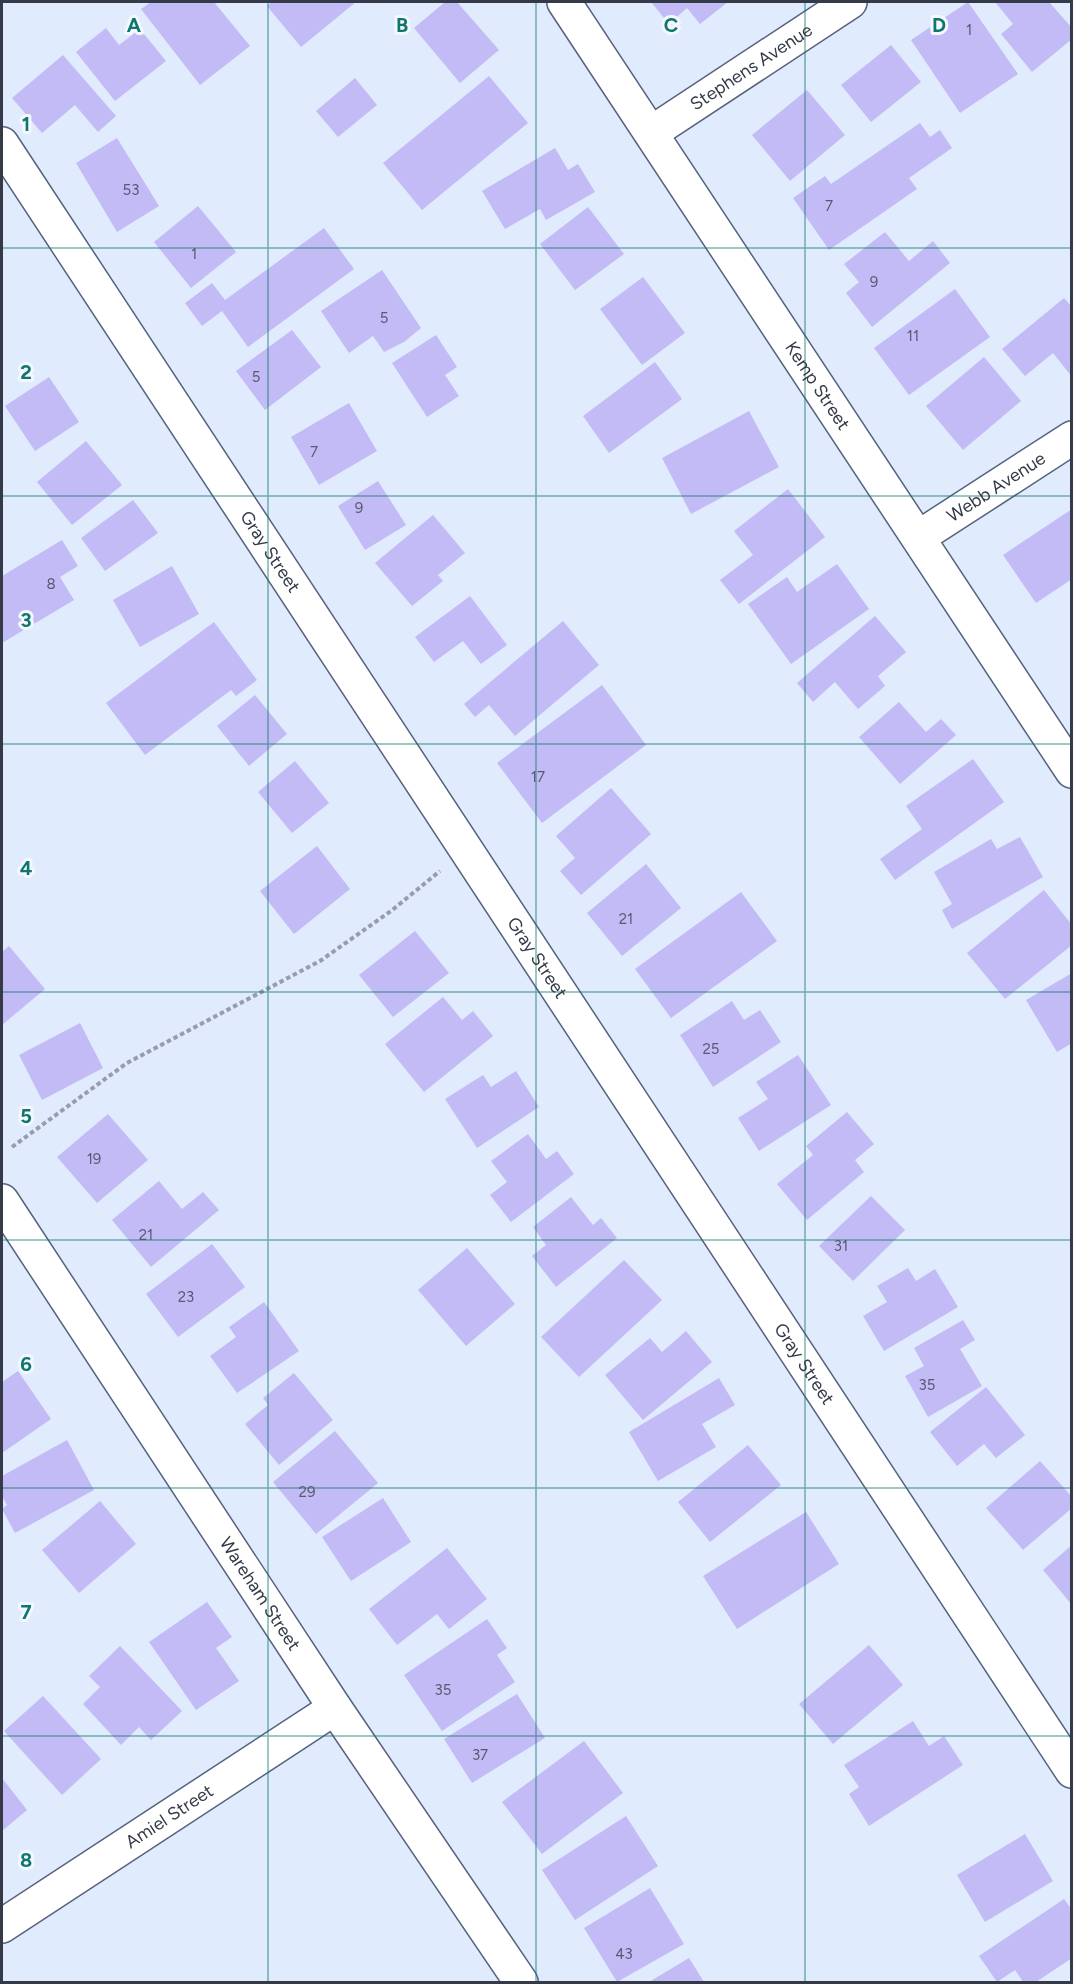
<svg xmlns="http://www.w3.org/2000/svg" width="1073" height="1984" viewBox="0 0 1073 1984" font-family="Figtree,sans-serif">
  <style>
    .building { fill: #c3bbf5 }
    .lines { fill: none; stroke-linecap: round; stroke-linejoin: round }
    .street-casing { stroke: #55627e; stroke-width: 36 }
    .path { stroke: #969eae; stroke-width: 4; stroke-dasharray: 4.5 3; stroke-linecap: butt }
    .street { stroke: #fff; stroke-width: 33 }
    .grid { fill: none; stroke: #0f766e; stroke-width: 1.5; stroke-opacity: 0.55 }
    .labels { text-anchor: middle; stroke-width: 6; stroke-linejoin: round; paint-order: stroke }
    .number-label { font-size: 15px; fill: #585a72 }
    .street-label { font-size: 18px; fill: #343a47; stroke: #f4f8fe }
    .grid-label { font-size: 20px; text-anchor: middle; font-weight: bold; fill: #0f766e; stroke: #f4f8fe; stroke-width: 6; stroke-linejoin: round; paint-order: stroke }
  </style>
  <rect width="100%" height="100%" fill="#e1ebfe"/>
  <g class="building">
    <path d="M151,2H214L250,46L200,85L141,9Z"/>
    <path d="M272,2H356L301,47L267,6Z"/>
    <path d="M445,2H457L499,50L460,83L414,28Z"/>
    <path d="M651,2H728L700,24L687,8L669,24Z"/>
    <path d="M968,2L1018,74L960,113L911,40Z"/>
    <path d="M995,2H1049L1072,28V39L1032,72L1001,34L1013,24Z"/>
    <path d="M106,28L119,45L140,29L166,61L115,101L76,52Z"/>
    <path d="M891,45L921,82L871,122L841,85Z"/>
    <path d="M63,55L116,116L98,132L75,105L42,133L12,98Z"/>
    <path d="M489,76L528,123L422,210L383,163Z"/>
    <path d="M355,78L377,105L338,137L316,111Z"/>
    <path d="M807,90L845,135L790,181L752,135Z"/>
    <path d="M920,123L930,137L940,130L952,148L909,178L917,189L829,250L793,198L825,176L831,184Z"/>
    <path d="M117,138L159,206L117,232L76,163Z"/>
    <path d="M555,148L568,170L578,164L595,192L546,220L540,209L505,229L482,191Z"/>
    <path d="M198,206L236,252L191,288L154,242Z"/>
    <path d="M588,207L624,254L575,290L540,244Z"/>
    <path d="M324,228L354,269L248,347L222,311L202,326L185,303L212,283L225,300Z"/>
    <path d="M885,232L909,261L933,241L950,263L872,327L846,293L859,282L844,264Z"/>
    <path d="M382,270L421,328L404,342L384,352L373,336L349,353L321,311Z"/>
    <path d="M643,277L685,333L642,365L600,309Z"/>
    <path d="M955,289L990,337L909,395L874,348Z"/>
    <path d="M1064,298L1072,307V377L1053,353L1025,376L1002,349Z"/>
    <path d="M292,330L321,367L265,410L236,371Z"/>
    <path d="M436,335L457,367L445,375L459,396L427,417L392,363Z"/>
    <path d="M984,357L1021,401L963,450L926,406Z"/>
    <path d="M655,362L682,399L609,453L583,416Z"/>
    <path d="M49,377L79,422L35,451L5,406Z"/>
    <path d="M349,403L377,451L319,485L291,437Z"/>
    <path d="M749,411L779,467L691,514L662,458Z"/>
    <path d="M86,441L122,485L72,525L37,482Z"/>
    <path d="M378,481L406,525L365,550L338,506Z"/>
    <path d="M788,489L825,537L739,604L720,580L753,555L734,531Z"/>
    <path d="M133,500L158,533L105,571L81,538Z"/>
    <path d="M1072,509V579L1036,603L1003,555Z"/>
    <path d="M433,515L465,553L438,575L443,581L412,606L375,563Z"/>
    <path d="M62,540L78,566L60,577L74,600L2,643V576Z"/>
    <path d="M837,564L869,609L791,664L748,604L787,577L797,592Z"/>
    <path d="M172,566L199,614L140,647L113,600Z"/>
    <path d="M470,596L507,645L481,664L463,641L434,662L415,637Z"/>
    <path d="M875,616L906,652L878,676L885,686L858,709L835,682L813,702L797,683Z"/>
    <path d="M563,621L599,665L515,736L489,705L475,717L464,704Z"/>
    <path d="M214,622L257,680L236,696L231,690L145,755L106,703Z"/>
    <path d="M602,685L646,745L542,823L497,763Z"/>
    <path d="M255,695L287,734L249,766L217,726Z"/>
    <path d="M899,702L926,732L941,719L956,735L900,784L859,737Z"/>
    <path d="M973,759L1004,802L895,880L880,859L922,829L906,806Z"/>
    <path d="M295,761L329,803L292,833L258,792Z"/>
    <path d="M611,788L651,834L581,895L560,871L575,858L556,836Z"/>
    <path d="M1020,837L1043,877L952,929L942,910L952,904L934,872L991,839L997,849Z"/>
    <path d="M317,846L350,889L294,934L260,891Z"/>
    <path d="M646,864L681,908L622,956L587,913Z"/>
    <path d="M1044,890L1072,925V945L1005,999L967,953Z"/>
    <path d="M741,892L777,941L671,1018L635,969Z"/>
    <path d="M415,931L449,973L393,1017L359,975Z"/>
    <path d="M9,946L45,989L2,1025V952Z"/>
    <path d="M1072,973V1043L1057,1052L1026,1000Z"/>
    <path d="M443,997L462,1020L473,1011L493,1036L424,1092L385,1044Z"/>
    <path d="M732,1001L744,1020L760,1010L781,1042L713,1087L680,1035Z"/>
    <path d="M80,1023L103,1068L42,1100L19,1055Z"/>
    <path d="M798,1055L831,1105L759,1151L738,1118L768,1099L756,1082Z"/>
    <path d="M516,1071L539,1107L477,1148L445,1099L483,1075L491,1087Z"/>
    <path d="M847,1112L874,1144L855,1160L864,1172L807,1220L777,1184L813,1155L806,1146Z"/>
    <path d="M108,1114L148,1160L97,1203L57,1157Z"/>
    <path d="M528,1134L546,1159L557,1151L574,1174L511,1222L490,1195L507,1182L491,1161Z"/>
    <path d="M159,1181L182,1209L203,1192L219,1210L151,1267L112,1220Z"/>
    <path d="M871,1196L905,1230L853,1281L819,1246Z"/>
    <path d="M571,1197L593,1225L601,1218L617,1238L556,1287L532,1256L546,1245L533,1227Z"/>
    <path d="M212,1244L245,1287L178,1337L146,1294Z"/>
    <path d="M467,1248L515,1304L466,1346L418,1290Z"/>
    <path d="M624,1260L662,1300L579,1377L541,1337Z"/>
    <path d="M908,1268L916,1281L935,1269L958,1307L884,1351L863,1316L887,1302L877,1286Z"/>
    <path d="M264,1302L299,1351L237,1393L210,1356L236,1337L229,1327Z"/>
    <path d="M963,1320L975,1340L960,1349L982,1386L928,1417L905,1376L924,1366L914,1348Z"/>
    <path d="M686,1331L712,1362L643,1420L605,1375L650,1338L662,1352Z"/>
    <path d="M18,1371L51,1419L2,1453V1382Z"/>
    <path d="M294,1373L333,1420L279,1465L245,1424L268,1405L263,1398Z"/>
    <path d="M719,1378L735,1405L702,1424L716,1447L658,1481L629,1432Z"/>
    <path d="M986,1387L1025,1435L996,1458L984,1444L957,1466L930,1432Z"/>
    <path d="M335,1431L378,1483L316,1534L273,1482Z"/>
    <path d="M67,1440L94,1490L15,1533L2,1509L7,1505L2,1496V1476Z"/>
    <path d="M748,1445L781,1485L710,1542L678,1502Z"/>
    <path d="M1040,1461L1072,1497V1508L1023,1550L986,1508Z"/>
    <path d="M383,1498L411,1542L351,1581L322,1537Z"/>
    <path d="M100,1501L136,1544L79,1593L42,1550Z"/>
    <path d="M806,1512L839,1564L737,1629L703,1576Z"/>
    <path d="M1072,1545V1605L1043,1570Z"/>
    <path d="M447,1548L487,1599L449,1629L437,1614L397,1645L369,1609Z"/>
    <path d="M207,1602L232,1637L216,1648L239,1681L196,1710L149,1642Z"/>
    <path d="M487,1619L507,1648L497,1655L515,1682L442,1731L404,1675Z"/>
    <path d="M869,1645L903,1685L833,1744L799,1704Z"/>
    <path d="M120,1646L182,1711L151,1740L139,1727L121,1745L83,1704L100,1687L89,1676Z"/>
    <path d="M517,1694L545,1738L472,1783L444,1739Z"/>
    <path d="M43,1696L101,1759L62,1795L4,1731Z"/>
    <path d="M913,1721L929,1746L944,1736L963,1765L869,1826L849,1794L859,1787L844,1765Z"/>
    <path d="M584,1741L623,1793L542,1854L502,1802Z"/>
    <path d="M2,1778L27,1810L2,1831Z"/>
    <path d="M626,1816L658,1866L575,1920L542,1870Z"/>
    <path d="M1025,1834L1053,1881L985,1922L957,1875Z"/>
    <path d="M650,1888L684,1944L617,1982L584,1928Z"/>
    <path d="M1064,1899L1072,1910V1958L1036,1982H1023L1015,1970L997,1982L979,1956Z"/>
    <path d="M689,1958L704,1982H649Z"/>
  </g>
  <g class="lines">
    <defs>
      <g id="street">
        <path id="s1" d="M564,2L1072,771"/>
        <path id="s2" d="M651,133L850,2"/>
        <path id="s3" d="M2,144L1072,1771"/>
        <path id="s4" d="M919,537L1072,438"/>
        <path id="s5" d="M2,1201L335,1708L521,1982"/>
        <path id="s6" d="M2,1926L335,1708"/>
      </g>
    </defs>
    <use href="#street" class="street-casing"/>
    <path class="path" d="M12,1147L127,1063L320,961L391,911L440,871"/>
    <use href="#street" class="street"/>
  </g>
  <path class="grid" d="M268,2V1982M536,2V1982M805,2V1982M2,248H1072M2,496H1072M2,744H1072M2,992H1072M2,1240H1072M2,1488H1072M2,1736H1072"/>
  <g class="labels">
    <g class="number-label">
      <text x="969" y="35">1</text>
      <text x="131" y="195">53</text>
      <text x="829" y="211">7</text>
      <text x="194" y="259">1</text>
      <text x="874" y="287">9</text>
      <text x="384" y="323">5</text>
      <text x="913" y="341">11</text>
      <text x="256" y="382">5</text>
      <text x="314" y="457">7</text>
      <text x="359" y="513">9</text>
      <text x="51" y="589">8</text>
      <text x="538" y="782">17</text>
      <text x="626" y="924">21</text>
      <text x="711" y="1054">25</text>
      <text x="94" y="1164">19</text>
      <text x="146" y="1240">21</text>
      <text x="841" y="1251">31</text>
      <text x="186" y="1302">23</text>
      <text x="927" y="1390">35</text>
      <text x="307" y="1497">29</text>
      <text x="443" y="1695">35</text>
      <text x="480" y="1760">37</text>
      <text x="624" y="1959">43</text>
    </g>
    <g class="street-label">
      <text dy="6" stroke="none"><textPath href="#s2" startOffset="120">Stephens Avenue</textPath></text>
      <text dy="6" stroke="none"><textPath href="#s1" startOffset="460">Kemp Street</textPath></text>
      <text dy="6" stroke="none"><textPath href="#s4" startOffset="92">Webb Avenue</textPath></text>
      <text dy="6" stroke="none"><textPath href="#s3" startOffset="488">Gray Street</textPath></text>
      <text dy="6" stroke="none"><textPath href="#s3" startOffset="974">Gray Street</textPath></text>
      <text dy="6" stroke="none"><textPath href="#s3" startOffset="1460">Gray Street</textPath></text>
      <text dy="6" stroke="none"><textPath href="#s5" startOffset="470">Wareham Street</textPath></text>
      <text dy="6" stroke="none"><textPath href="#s6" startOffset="200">Amiel Street</textPath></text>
    </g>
  </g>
  <g class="grid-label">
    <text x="134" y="32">A</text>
    <text x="402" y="32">B</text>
    <text x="671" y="32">C</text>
    <text x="939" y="32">D</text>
    <text x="26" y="131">1</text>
    <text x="26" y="379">2</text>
    <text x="26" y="627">3</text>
    <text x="26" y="875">4</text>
    <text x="26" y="1123">5</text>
    <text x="26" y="1371">6</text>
    <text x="26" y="1619">7</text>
    <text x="26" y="1867">8</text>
  </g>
  <rect width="1073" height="1984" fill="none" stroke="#343a47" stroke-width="6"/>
</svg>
